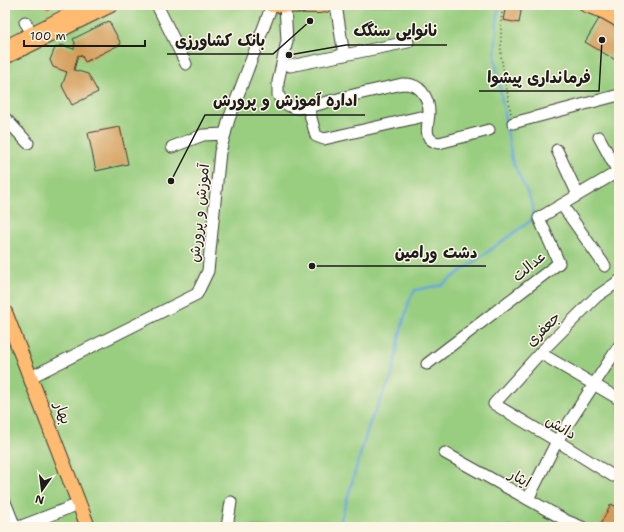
<svg xmlns="http://www.w3.org/2000/svg" width="624" height="532" viewBox="0 0 624 532" font-family="'Shantell Sans','Playpen Sans Arabic',sans-serif">
  <style>
    .green { fill: #99ce80; stroke: #5a754e }
    .lines { fill: none; stroke-linecap: round; stroke-linejoin: round }
    .stream { stroke: #69a6db; stroke-width: 2.5 }
    .building { fill: #d39b57 }
    .minor-casing { stroke: #3b3a34; stroke-width: 13 }
    .major-casing { stroke: #3b3a34; stroke-width: 16 }
    .path { stroke: #3b3a34; stroke-width: 1.5; stroke-dasharray: 1 3; stroke-linecap: butt }
    .minor { stroke: #fff; stroke-width: 11 }
    .major { stroke: #febb71; stroke-width: 14 }
    .labels { text-anchor: middle; stroke-width: 3; stroke-linejoin: round; paint-order: stroke }
    .street-label { font-size: 15px; fill: #1c1c1c; stroke: #fcf5e5 }
    .leader { fill: none; stroke: #1c1c1c; stroke-width: 1.5 }
    .callout-dot { fill: #1c1c1c; stroke: #fcf5e5; stroke-width: 1.5 }
    .callout-label { font-size: 16px; text-anchor: middle; font-weight: bold; fill: #1c1c1c; stroke: #fcf5e5; stroke-width: 3; stroke-linejoin: round; paint-order: stroke }
  </style>
  <rect width="100%" height="100%" fill="#fcf5e5"/>
  <filter id="ink" filterUnits="userSpaceOnUse"><feTurbulence type="fractalNoise" baseFrequency=".025" numOctaves="2"/><feDisplacementMap in="SourceGraphic" scale="8" xChannelSelector="R" yChannelSelector="G"/><feConvolveMatrix kernelMatrix="1 2 1 2 8 2 1 2 1" color-interpolation-filters="sRGB"/></filter>
  <filter id="wash" filterUnits="userSpaceOnUse"><feTurbulence type="fractalNoise" baseFrequency=".012" numOctaves="4" result="noise"/><feDisplacementMap in="SourceGraphic" scale="16" xChannelSelector="R" yChannelSelector="G"/><feGaussianBlur stdDeviation="0.9" result="paint"/><feColorMatrix in="noise" values="0 0 0 0 0 0 0 0 0 0 0 0 0 0 0 0 0 1.4 0 .05"/><feComposite in="paint" operator="in"/></filter>
  <g filter="url(#wash)">
    <rect width="100%" height="100%" fill="#e8e1bf"/>
    <rect class="green" x="5" y="5" width="614" height="522"/>
    <g class="lines">
      <path class="stream" d="M338,527L339,526L370,422L392,376L400,334L409,301L415,290L442,285L533,219V205L512,160L495,58L497,20L499,5"/>
    </g>
    <g id="blocks">
      <g class="building">
        <path d="M44,5H57L47,10Z"/>
        <path d="M506,5H522L519,23L503,20Z"/>
        <path d="M600,17L619,28V62L585,42Z"/>
        <path d="M109,21L121,44L85,62L82,56L78,55L74,70L88,74L98,92L72,105L62,86L67,72L53,67L50,60L55,48L61,45L74,49L75,43L73,39Z"/>
        <path d="M120,127L128,164L96,171L88,133Z"/>
        <path d="M611,504L619,508V527H599Z"/>
      </g>
    </g>
  </g>
  <g filter="url(#ink)">
    <use href="#blocks" fill-opacity="0" stroke="#3b3a34" stroke-width="1"/>
    <g class="lines">
      <defs>
        <g id="minor">
          <path d="M157,5L186,64"/>
          <path d="M285,5L287,41L278,82V95C282,102 290,108 298,108C311,108 325,102 338,99C359,93 381,89 402,84C405,84 409,84 412,85C423,88 429,101 429,112C429,124 421,140 439,143L489,130"/>
          <path d="M336,5L344,55"/>
          <path d="M25,22L32,33"/>
          <path d="M290,66L408,42"/>
          <path d="M308,107L316,136L324,139L420,117"/>
          <path d="M5,118L28,143"/>
          <path d="M513,123L619,95"/>
          <path d="M599,137L618,172"/>
          <path d="M172,147L203,135L225,134"/>
          <path d="M557,150L578,195"/>
          <path d="M562,205L605,266"/>
          <path d="M540,353L619,399"/>
          <path d="M427,364L559,263L539,218L619,171"/>
          <path d="M31,377L197,294L208,271L220,152L229,119L272,5"/>
          <path d="M445,453L567,521L582,527"/>
          <path d="M613,476L557,441L494,404L540,353L596,297L619,281"/>
          <path d="M528,499L557,441L619,346"/>
          <path d="M5,502L15,527"/>
          <path d="M19,527L79,504"/>
          <path d="M227,527L231,502"/>
        </g>
        <g id="major">
          <path d="M271,5L318,6L325,5"/>
          <path d="M586,5L605,12L619,20"/>
          <path d="M616,5L619,7"/>
          <path d="M10,45L88,5"/>
          <path d="M5,57L111,5"/>
          <path d="M5,312L88,527"/>
        </g>
      </defs>
      <use href="#minor" class="minor-casing"/>
      <use href="#major" class="major-casing"/>
      <path class="path" d="M503,5L501,20V56L511,114"/>
      <use href="#minor" class="minor"/>
      <use href="#major" class="major"/>
    </g>
  </g>
  <g class="labels">
    <g class="street-label">
      <text transform="translate(199 213) rotate(-84)" y="5">آموزش و پرورش</text>
      <text transform="translate(529 266) rotate(-40)" y="5">عدالت</text>
      <text transform="translate(543 329) rotate(-45)" y="5">جعفری</text>
      <text transform="translate(63 413) rotate(69)" y="5">بهار</text>
      <text transform="translate(561 427) rotate(31)" y="5">دانش</text>
      <text transform="translate(520 478) rotate(29)" y="5">ایثار</text>
    </g>
  </g>
  <path class="leader" d="M289 55L346 45H447M310 21L273 54H167M602 40L599 91H479M171 181L205 115H365M312 266L387 266H486"/>
  <g class="callout-dot">
    <circle cx="289" cy="55" r="4"/>
    <circle cx="310" cy="21" r="4"/>
    <circle cx="602" cy="40" r="4"/>
    <circle cx="171" cy="181" r="4"/>
    <circle cx="312" cy="266" r="4"/>
  </g>
  <g class="callout-label">
    <text x="396" y="36">نانوایی سنگک</text>
    <text x="220" y="46">بانک کشاورزی</text>
    <text x="539" y="83">فرمانداری پیشوا</text>
    <text x="285" y="106">اداره آموزش و پرورش</text>
    <text x="436" y="258">دشت ورامین</text>
  </g>
  <rect width="624" height="532" fill="none" stroke="#fcf5e5" stroke-width="20"/>
  <g transform="translate(42 490) rotate(194)" stroke="#fcf5e5" stroke-width="3" paint-order="stroke">
  <path d="M0-3L7 15L0 10L-7 15Z" fill="#1c1c1c"/>
  <text y="-6" font-size="11" font-weight="bold" text-anchor="middle" fill="#1c1c1c">N</text>
  </g>
  <path d="M24 40v6h121v-6" fill="none" stroke="#1c1c1c" stroke-width="2"/>
  <text x="30" y="40" font-size="12" fill="#1c1c1c" stroke="#fcf5e5" stroke-width="3" paint-order="stroke">100 m</text>
</svg>
